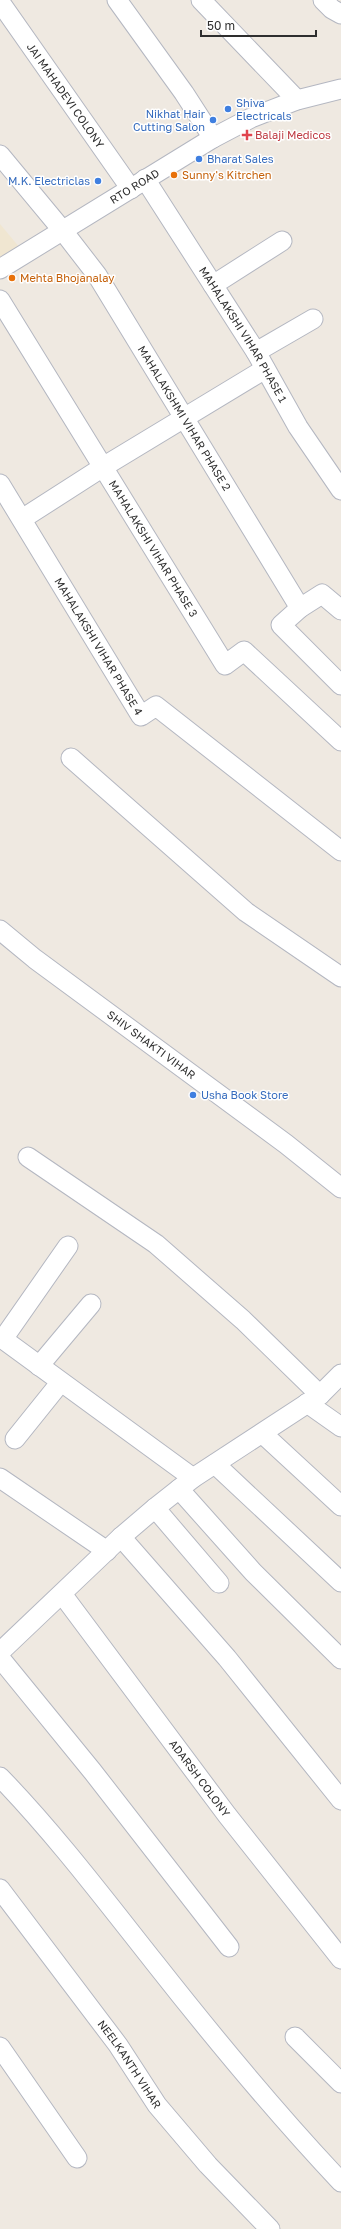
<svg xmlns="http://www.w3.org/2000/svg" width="341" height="2229" viewBox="0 0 341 2229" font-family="'Golos Text',sans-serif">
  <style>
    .education { fill: #f0e6d1 }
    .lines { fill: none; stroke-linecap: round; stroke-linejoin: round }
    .minor-casing { stroke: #b4b7c1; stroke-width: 21 }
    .minor { stroke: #fff; stroke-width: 19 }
    .shop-dot { fill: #3f7fe0; stroke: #fff; stroke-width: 1.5 }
    .health-dot { fill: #e0444e; stroke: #fff; stroke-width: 1.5 }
    .food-dot { fill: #e8710a; stroke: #fff; stroke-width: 1.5 }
    .labels { text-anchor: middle; stroke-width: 3; stroke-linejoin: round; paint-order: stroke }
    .street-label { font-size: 11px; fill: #2e2e2e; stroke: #fff }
    .shop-label { font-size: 11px; fill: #366cbe; stroke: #fff; text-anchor: start }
    .health-label { font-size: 11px; fill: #be3a42; stroke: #fff; text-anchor: start }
    .food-label { font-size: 11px; fill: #c56008; stroke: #fff; text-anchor: start }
  </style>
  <rect width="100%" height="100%" fill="#efe9e1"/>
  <path class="education" d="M0,224L20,248L0,261Z"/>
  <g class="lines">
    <defs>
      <g id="minor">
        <path d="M117,0L184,93L213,138"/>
        <path d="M201,0L297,100"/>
        <path d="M323,0L332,9L341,14"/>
        <path id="s1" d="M0,2L131,189"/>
        <path id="s2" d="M0,155L63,231L97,275L300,608"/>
        <path id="s3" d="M145,179L256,352L298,427L341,490"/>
        <path id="s4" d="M0,269L213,138L251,118L297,100L341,89"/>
        <path d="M213,285L282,241"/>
        <path id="s5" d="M0,300L225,665L244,651L341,741"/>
        <path d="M256,352L313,319"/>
        <path id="s6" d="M0,484L141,716L156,706L341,851"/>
        <path d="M22,519L103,467L265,369"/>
        <path d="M341,610L322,594L300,608L281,625L341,685"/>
        <path d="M71,758L246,912L341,977"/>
        <path id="s7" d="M0,930L35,959L286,1144L341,1188"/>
        <path d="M28,1157L156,1244L243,1320L320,1395"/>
        <path d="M0,1337L193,1478"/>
        <path d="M3,1339L68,1246"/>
        <path d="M39,1366L91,1304"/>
        <path d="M307,1403L341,1427"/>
        <path d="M263,1434L341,1506"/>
        <path d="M15,1439L60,1383"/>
        <path d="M215,1464L341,1582"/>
        <path d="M0,1478L107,1551"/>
        <path d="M179,1489L253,1572L341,1659"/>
        <path d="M155,1508L219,1583"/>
        <path d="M121,1537L227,1658L341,1800"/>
        <path id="s8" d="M62,1594L227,1815L341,1959"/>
        <path d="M0,1652L121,1537L155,1508L193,1478L320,1395L341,1374"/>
        <path d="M0,1658L93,1772L229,1947"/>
        <path d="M0,1777C56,1835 105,1900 155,1963C214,2038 276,2113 341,2182"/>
        <path id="s9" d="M0,1889L118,2045L157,2105L208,2165L270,2229"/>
        <path d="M295,2037L341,2083"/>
        <path d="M0,2047L77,2158"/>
      </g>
    </defs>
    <use href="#minor" class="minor-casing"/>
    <use href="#minor" class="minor"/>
  </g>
  <g class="shop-dot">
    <circle cx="228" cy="109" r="4"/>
    <circle cx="213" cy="120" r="4"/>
    <circle cx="199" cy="159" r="4"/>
    <circle cx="98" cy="181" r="4"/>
    <circle cx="193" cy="1095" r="4"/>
  </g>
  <path class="health-dot" d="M245 129h4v4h4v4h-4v4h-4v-4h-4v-4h4z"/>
  <g class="food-dot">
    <circle cx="174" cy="175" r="4"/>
    <circle cx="12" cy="278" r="4"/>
  </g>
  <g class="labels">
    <g class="street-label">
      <text dy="4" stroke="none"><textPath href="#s1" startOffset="114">JAI MAHADEVI COLONY</textPath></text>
      <text dy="4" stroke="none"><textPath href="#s4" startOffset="158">RTO ROAD</textPath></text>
      <text dy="4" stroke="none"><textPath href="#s3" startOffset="184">MAHALAKSHI VIHAR PHASE 1</textPath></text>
      <text dy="4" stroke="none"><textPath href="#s2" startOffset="322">MAHALAKSHMI VIHAR PHASE 2</textPath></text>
      <text dy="4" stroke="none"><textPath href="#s5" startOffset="292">MAHALAKSHI VIHAR PHASE 3</textPath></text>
      <text dy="4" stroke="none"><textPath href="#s6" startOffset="190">MAHALAKSHI VIHAR PHASE 4</textPath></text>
      <text dy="4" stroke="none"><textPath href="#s7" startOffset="190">SHIV SHAKTI VIHAR</textPath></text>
      <text dy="4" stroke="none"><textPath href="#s8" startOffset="230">ADARSH COLONY</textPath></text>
      <text dy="4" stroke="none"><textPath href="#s9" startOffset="218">NEELKANTH VIHAR</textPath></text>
    </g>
    <g class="shop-label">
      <text x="236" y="107">Shiva<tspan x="236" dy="13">Electricals</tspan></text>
      <text x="205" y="118" text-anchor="end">Nikhat Hair<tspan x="205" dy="13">Cutting Salon</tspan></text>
      <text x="207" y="163">Bharat Sales</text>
      <text x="90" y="185" text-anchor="end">M.K. Electriclas</text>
      <text x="201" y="1099">Usha Book Store</text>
    </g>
    <g class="health-label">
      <text x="255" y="139">Balaji Medicos</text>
    </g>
    <g class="food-label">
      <text x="182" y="179">Sunny's Kitrchen</text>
      <text x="20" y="282">Mehta Bhojanalay</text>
    </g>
  </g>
  <path d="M201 30v6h115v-6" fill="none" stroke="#2e2e2e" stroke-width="2"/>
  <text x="207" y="30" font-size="12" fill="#2e2e2e" stroke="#ffffff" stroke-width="3" paint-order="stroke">50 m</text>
</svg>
